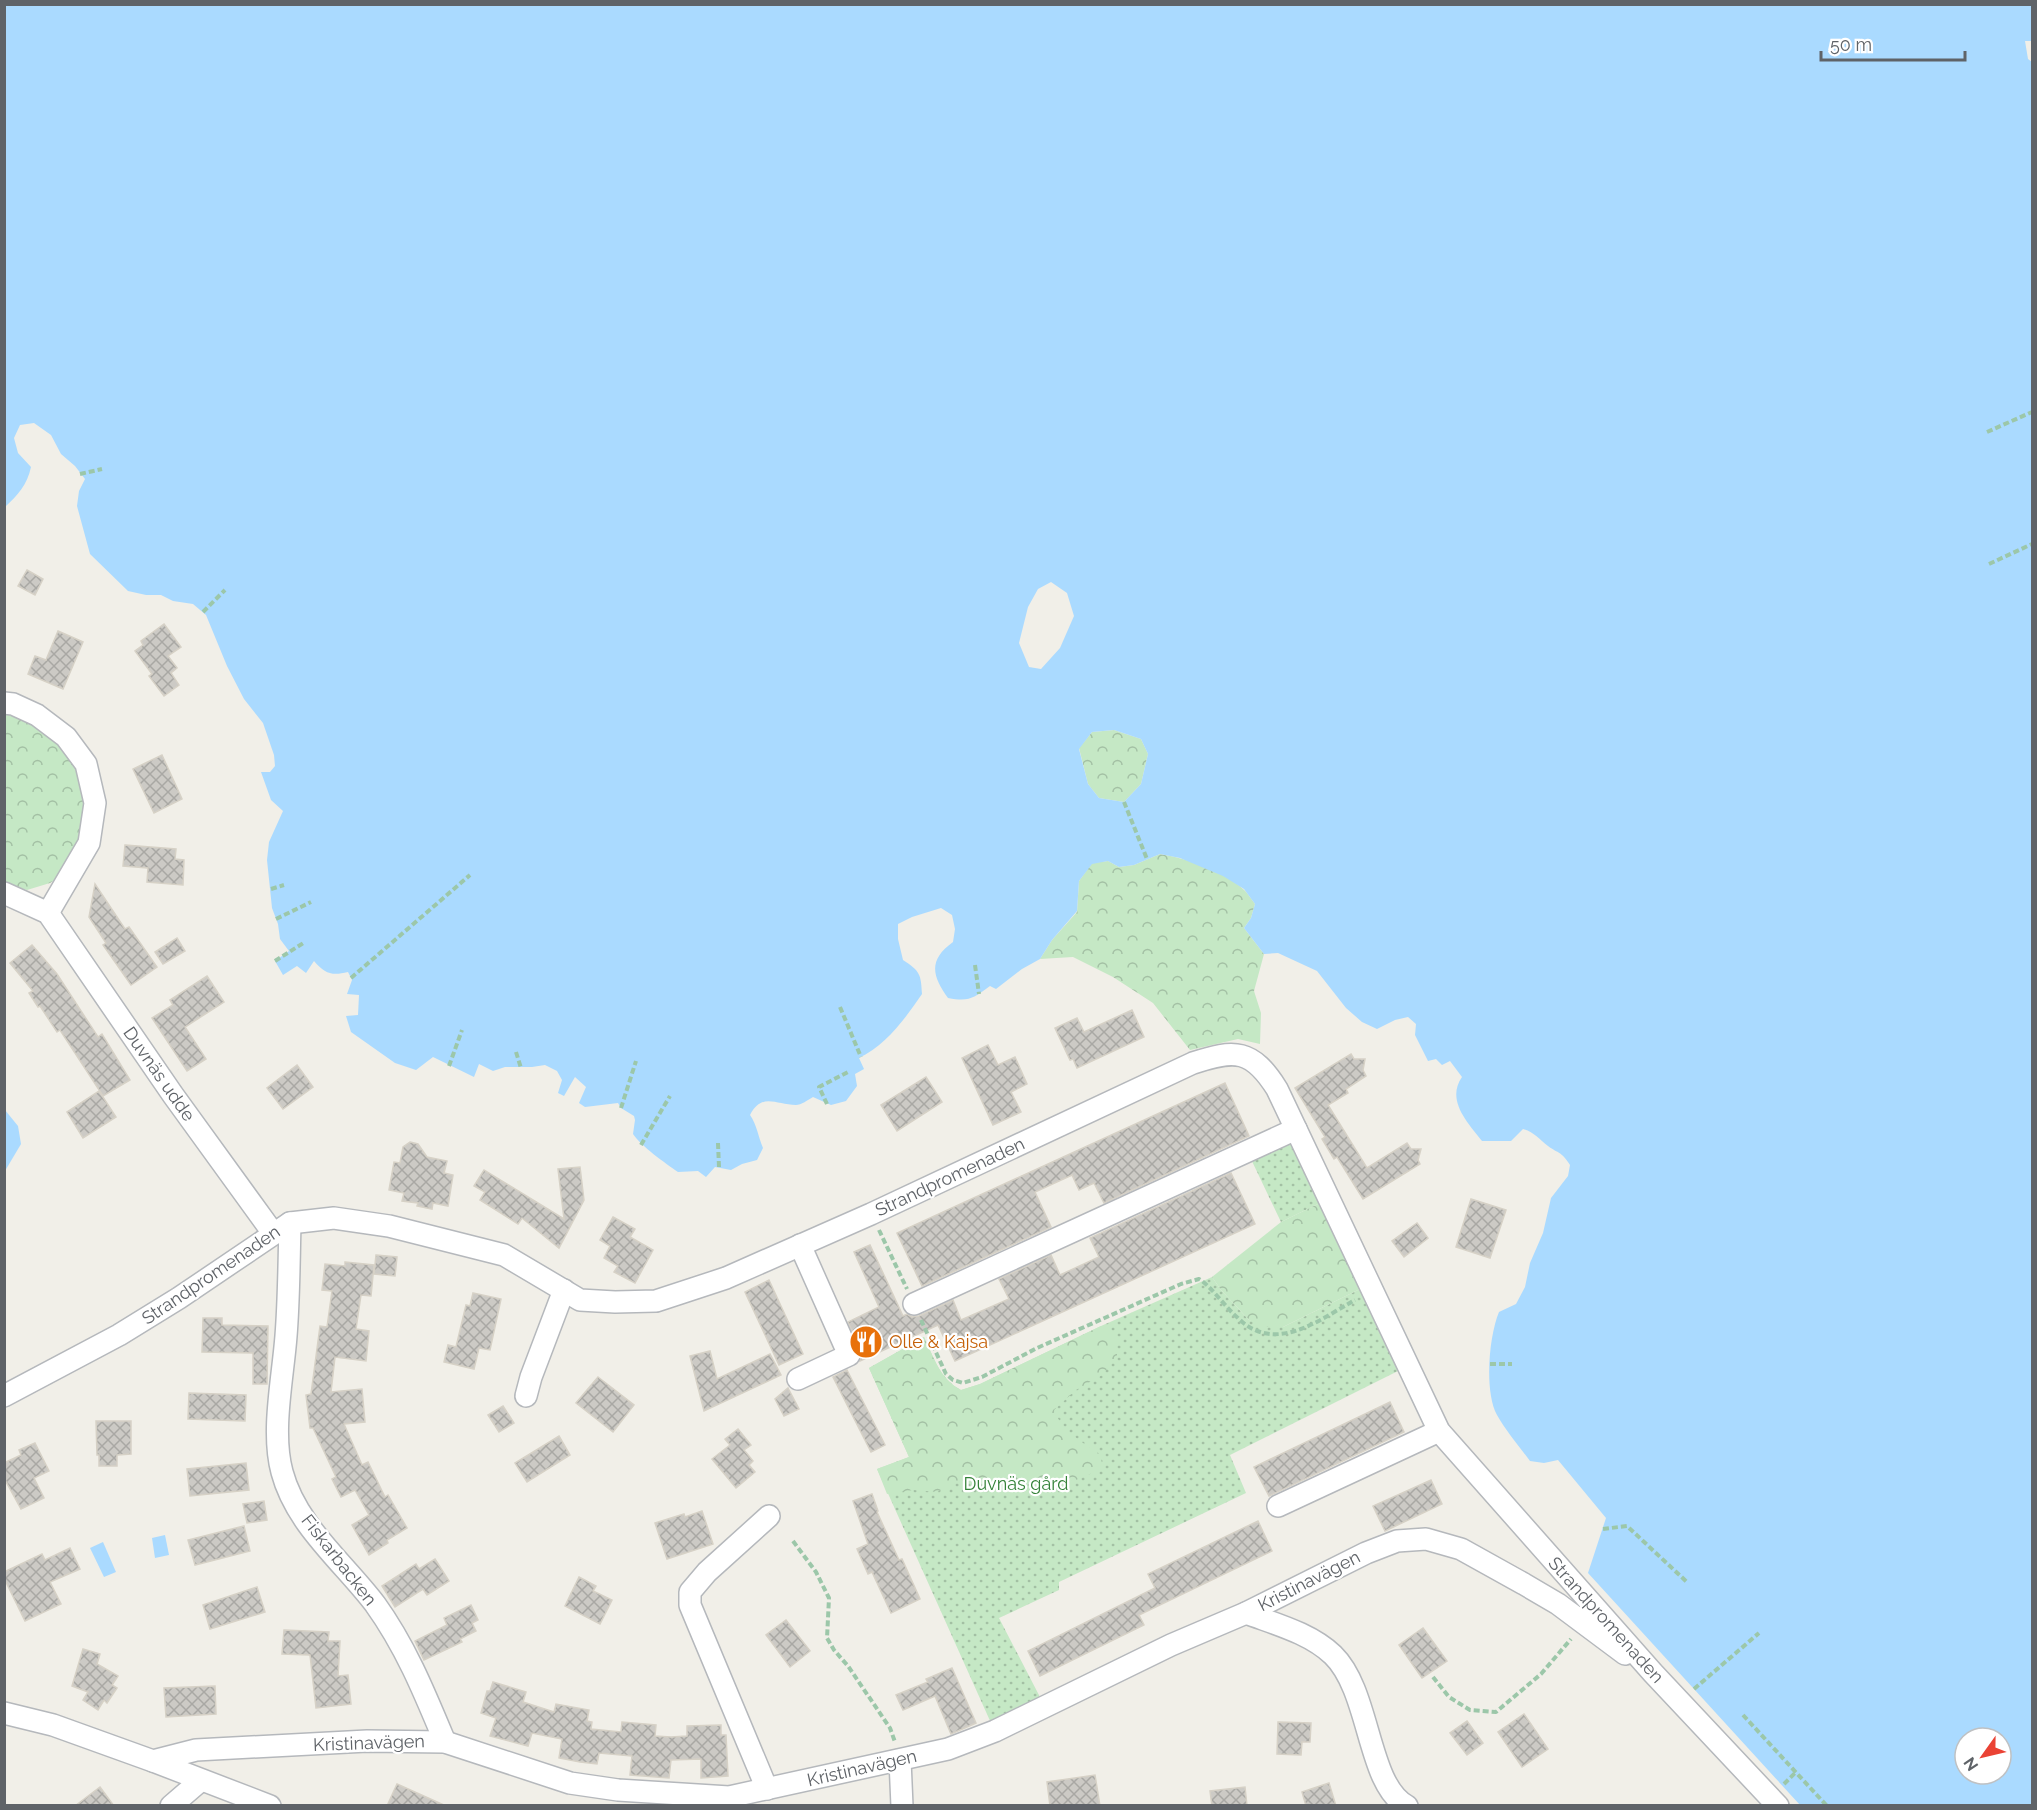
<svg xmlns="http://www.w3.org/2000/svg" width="2037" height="1810" viewBox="0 0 2037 1810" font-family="Raleway,sans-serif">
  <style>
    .grass { fill: url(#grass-dots) }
    .forest { fill: url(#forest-crowns) }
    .water { fill: #aadaff; fill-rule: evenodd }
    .building { fill: url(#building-cross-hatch); stroke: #d6d1c6; stroke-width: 1.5 }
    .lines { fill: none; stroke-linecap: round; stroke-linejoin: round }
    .minor-casing { stroke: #b5b8bc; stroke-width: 24 }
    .path { stroke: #9cc7a9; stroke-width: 4; stroke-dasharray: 6 3; stroke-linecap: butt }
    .minor { stroke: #fff; stroke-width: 21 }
    .labels { text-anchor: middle; stroke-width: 4.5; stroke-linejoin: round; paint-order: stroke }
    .street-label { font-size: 18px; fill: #5f6368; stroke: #fff }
    .food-label { font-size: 18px; fill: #c56008; stroke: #fff; text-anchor: start }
    .park-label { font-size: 18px; fill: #348238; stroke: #fff }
  </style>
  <defs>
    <pattern id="grass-dots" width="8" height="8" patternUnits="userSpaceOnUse" patternTransform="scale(1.5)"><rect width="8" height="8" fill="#c5e8c5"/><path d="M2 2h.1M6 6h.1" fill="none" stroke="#a3c0a4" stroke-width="1.8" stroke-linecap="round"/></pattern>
    <pattern id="forest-crowns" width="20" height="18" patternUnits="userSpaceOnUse" patternTransform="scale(1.5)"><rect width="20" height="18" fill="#c5e8c5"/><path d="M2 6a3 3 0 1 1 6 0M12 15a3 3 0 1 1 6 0" fill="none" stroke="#a3c0a4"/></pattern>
    <pattern id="building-cross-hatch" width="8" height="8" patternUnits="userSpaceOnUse" patternTransform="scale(1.5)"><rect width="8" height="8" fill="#cccac5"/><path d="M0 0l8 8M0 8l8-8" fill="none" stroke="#a9a8a4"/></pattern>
  </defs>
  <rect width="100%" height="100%" fill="#f1efe8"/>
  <g class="grass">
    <path d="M1291,1139L1322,1202L1281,1222L1250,1157Z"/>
    <path d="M1212,1277L1221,1290L1249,1320L1283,1327L1362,1288L1402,1369L1230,1455L1246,1493L1059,1582V1590L999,1618L1041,1699L991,1723L877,1469L909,1457L869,1368L924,1337C934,1358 940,1379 961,1390L980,1384L1101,1326Z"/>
  </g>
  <g class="forest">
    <path d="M4,711L20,713L55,736L78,764L87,791L84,834L64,874L50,883L27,890L5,883Z"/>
    <path d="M1114,730L1141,739L1148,754L1141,784L1124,802L1099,798L1088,784L1079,748L1092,732Z"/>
    <path d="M1160,854C1187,859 1222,869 1243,889C1248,893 1251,899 1255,904L1251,918L1244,928L1264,954L1254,991L1261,1013L1260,1044L1238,1039L1190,1050L1153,1003L1113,977L1073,957L1040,959L1052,940L1077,912L1079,881L1092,863L1108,861L1119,867L1134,865Z"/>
    <path d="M1322,1202L1362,1288L1283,1327H1265L1249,1320L1221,1290L1212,1277L1281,1222Z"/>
    <path d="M1101,1326L1117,1336V1357L1102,1375L1076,1390L1054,1410C1061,1430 1083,1443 1100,1454L1103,1468L1079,1479L1059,1484H1025L990,1478L961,1480L937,1492L913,1490L887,1494L877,1469L909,1457L869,1368L924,1337C934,1358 940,1379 961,1390L980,1384Z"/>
  </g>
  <g class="water">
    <path d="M5,4L2032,5V41H2025L2028,59L2032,62V1805H1800L1588,1573L1606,1518L1558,1460L1544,1463L1530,1461C1519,1446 1506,1431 1497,1415C1484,1391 1489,1336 1499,1312L1516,1304L1525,1287L1530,1263L1543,1233L1551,1198L1568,1176L1570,1165C1561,1151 1559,1154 1548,1146C1539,1139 1534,1132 1523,1129L1511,1141H1482C1467,1122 1446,1100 1462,1077L1450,1061L1442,1065L1436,1059L1428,1061L1415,1035L1416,1024L1408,1017L1395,1020L1377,1029L1362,1022L1346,1008L1317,971L1278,953L1264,954L1244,928L1251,918L1255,904L1244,889L1223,876L1180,858L1160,854L1134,865L1119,867L1108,861L1092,864L1079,881L1077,911L1052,940L1040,959L1022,969L996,989L990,986C973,998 970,1002 948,998C932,976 928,960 953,942L955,929L952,915L941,908L912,917L898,924V939L903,960C920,971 921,974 922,994C905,1019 886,1045 859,1058L864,1069L855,1074L857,1086L846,1101L831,1105L813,1097C808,1100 801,1105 796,1105C776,1105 762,1092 750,1115C757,1125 758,1136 763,1148L757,1160L742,1164L731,1170L715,1167L706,1177L698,1171L678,1172C665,1163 641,1146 633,1134L635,1120L634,1116L621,1108L618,1103L585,1107L579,1103L586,1087L575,1077L564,1096L558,1093L562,1080L557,1071L545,1065L532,1067H505L493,1071L479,1064L474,1077L433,1057L416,1070L395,1063L351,1032L346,1016L358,1015L359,995L347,994L352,980L348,972C332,976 325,974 314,961L306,973L297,966L283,975L275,961L289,951L280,939L278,924L272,908L267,860L269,842L283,811L271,800L261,772H270L275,766L274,755L263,723L244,699L227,666L206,615L193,604L173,601L161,595H146L128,591L90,554L77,506L79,491L85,479L75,466L61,454L51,435L34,423L20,425L14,438L18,453L31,467C27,485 18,495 5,507ZM1051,582L1067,593L1074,616L1060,648L1041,669L1029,667L1019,643L1028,607L1038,589ZM1114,730L1141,739L1148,754L1141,784L1124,802L1099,798L1088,784L1079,749L1092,732ZM1965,1738H2001V1774H1965Z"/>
    <path d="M5,1110L18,1126L21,1144L5,1171Z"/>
    <path d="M165,1535L169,1555L155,1558L152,1538Z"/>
    <path d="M103,1542L116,1572L104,1577L90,1548Z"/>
  </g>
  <g class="building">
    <path d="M27,570L43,579L35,595L18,586Z"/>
    <path d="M164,624L181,647L168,656L177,668L171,673L179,685L164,696L149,676L152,674L135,651L143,645L141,641Z"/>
    <path d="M58,631L83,642L63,689L28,674L35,656L46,660Z"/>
    <path d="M162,755L182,799L154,813L133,769Z"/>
    <path d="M125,845L176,849L175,859L184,860L183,885L147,882L148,868L123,866Z"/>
    <path d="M95,884L125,929L129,927L157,967L131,985L103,945L106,943L89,917Z"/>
    <path d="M177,938L185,951L163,964L155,952Z"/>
    <path d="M32,945L57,974L98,1037L102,1034L130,1080L103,1096L60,1030L57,1032L40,1006L38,1007L29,993L33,991L10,963Z"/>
    <path d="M207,976L224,1002L185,1027L206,1059L187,1071L152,1018L173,1005L170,1000Z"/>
    <path d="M1132,1010L1144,1037L1077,1068L1073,1059L1070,1060L1055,1028L1077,1018L1084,1032Z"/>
    <path d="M988,1045L998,1065L1015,1057L1027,1084L1011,1092L1021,1112L993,1125L962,1058Z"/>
    <path d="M1351,1054L1354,1059H1365L1363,1070L1366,1076L1346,1089L1348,1093L1328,1105L1367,1168L1407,1143L1411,1149H1421L1418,1160L1420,1164L1363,1199L1337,1157L1334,1159L1322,1139L1325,1137L1295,1088Z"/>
    <path d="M297,1065L313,1087L283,1109L267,1088Z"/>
    <path d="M926,1077L942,1102L897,1131L881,1105Z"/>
    <path d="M1225,1083L1249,1136L1104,1203L1094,1183L1079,1190L1072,1175L1035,1192L1051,1227L922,1286L897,1233Z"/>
    <path d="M99,1091L116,1117L83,1138L67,1112Z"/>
    <path d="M410,1142L418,1144L427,1157L447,1161L444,1173L453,1175L448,1206L433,1203L432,1209L417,1206L418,1203L402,1201L404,1193L389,1190L394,1162L400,1163L403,1147Z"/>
    <path d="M580,1167L584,1200L559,1248L522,1218L518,1224L480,1200L485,1192L474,1186L484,1170L564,1219L558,1169Z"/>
    <path d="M1231,1173L1255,1224L955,1361L938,1325L860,1361L861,1350L848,1322L879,1307L854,1252L870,1245L903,1316L907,1314L912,1317L919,1316L953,1300L961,1320L1009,1299L999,1279L1051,1255L1060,1275L1099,1257L1090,1238Z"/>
    <path d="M1471,1199L1506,1210L1490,1258L1456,1247Z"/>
    <path d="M613,1217L635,1229L630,1237L653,1250L635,1283L614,1272L618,1266L604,1258L610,1246L600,1240Z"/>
    <path d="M1417,1223L1428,1238L1404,1257L1392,1241Z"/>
    <path d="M376,1255L397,1257L395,1276L374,1274Z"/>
    <path d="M345,1262L374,1265L371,1296L361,1295L356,1329L369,1331L366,1361L335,1357L331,1392L362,1389L365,1422L344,1424L362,1465L368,1462L385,1497L388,1495L407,1528L387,1540L388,1543L369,1555L352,1525L369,1515L355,1490L341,1497L332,1479L336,1477L313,1428H310L306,1395L311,1394L320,1326L327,1327L332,1291L322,1290L325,1264L345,1266Z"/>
    <path d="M769,1280L803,1354L779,1365L745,1292Z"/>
    <path d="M473,1293L501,1299L490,1350L479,1348L474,1369L444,1362L448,1345L456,1347L466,1305L470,1306Z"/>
    <path d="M203,1318H222V1325L268,1326L267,1384H253V1353L202,1352Z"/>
    <path d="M710,1351L717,1379L770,1354L781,1375L704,1411L690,1356Z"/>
    <path d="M847,1370L885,1445L871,1452L833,1377Z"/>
    <path d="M598,1377L634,1405L613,1432L576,1403Z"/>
    <path d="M788,1388L799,1409L784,1416L775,1399Z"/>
    <path d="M189,1393L246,1395L245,1421L188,1419Z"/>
    <path d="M1390,1402L1404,1432L1269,1496L1254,1467Z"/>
    <path d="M503,1406L514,1423L499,1432L488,1415Z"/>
    <path d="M96,1421H131V1454L117,1455V1466H99V1455H97Z"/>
    <path d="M738,1429L751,1445L744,1450L753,1461L749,1465L755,1472L736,1488L712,1459L730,1445L725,1439Z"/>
    <path d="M559,1436L570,1455L527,1482L515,1463Z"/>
    <path d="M35,1443L49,1471L34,1478L44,1498L21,1509L4,1478V1463L21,1455L19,1450Z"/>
    <path d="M246,1463L249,1490L190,1496L187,1469Z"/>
    <path d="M1431,1480L1442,1504L1385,1531L1373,1506Z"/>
    <path d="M872,1494L878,1511L877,1512L899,1560L902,1559L920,1599L891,1613L872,1572L868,1574L857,1549L868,1544L853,1501Z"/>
    <path d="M264,1501L267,1520L247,1523L243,1504Z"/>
    <path d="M702,1511L713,1544L667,1559L655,1523L684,1514L685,1517Z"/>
    <path d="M1258,1521L1272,1551L1139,1615L1144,1625L1040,1676L1028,1651L1155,1588L1148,1574Z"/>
    <path d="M244,1526L250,1551L195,1565L188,1540Z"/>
    <path d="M70,1548L80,1569L50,1582L61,1604L25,1621L4,1578V1572L42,1554L45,1560Z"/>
    <path d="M435,1559L449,1581L427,1595L423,1589L395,1607L382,1586L416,1564L419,1569Z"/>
    <path d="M579,1577L596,1586L593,1591L612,1600L600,1624L565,1606Z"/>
    <path d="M257,1587L265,1612L210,1629L203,1605Z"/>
    <path d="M471,1605L478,1620L472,1623L476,1631L460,1639L462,1642L424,1660L415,1641L447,1625L444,1618Z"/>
    <path d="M786,1620L810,1651L790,1667L766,1635Z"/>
    <path d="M1423,1628L1447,1661L1422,1678L1399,1645Z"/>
    <path d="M284,1630L329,1632L328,1641H340L338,1676L348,1675L351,1704L316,1708L310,1655L282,1654Z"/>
    <path d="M83,1649L100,1654L97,1664L118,1676L112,1685L117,1688L107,1703L104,1700L98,1710L83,1700L88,1692L72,1686Z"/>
    <path d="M952,1668L976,1723L951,1734L935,1696L903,1710L896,1695L928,1682L926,1679Z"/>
    <path d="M493,1682L526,1692L523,1702L554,1712L556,1704L589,1710L587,1721L592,1722L591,1729L621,1732L622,1722L656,1725L655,1736L671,1737L687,1736V1726L721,1725V1735H726L728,1776L701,1778V1759L671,1760L669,1778L630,1775L632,1756L599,1753L597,1764L580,1762L559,1758L562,1739L532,1733L528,1746L490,1736L496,1718L481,1713L487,1691H490Z"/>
    <path d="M215,1686L216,1714L166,1717L164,1688Z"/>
    <path d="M1524,1714L1548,1749L1522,1767L1498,1732Z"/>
    <path d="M1467,1721L1483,1743L1467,1755L1450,1733Z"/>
    <path d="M1278,1722L1311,1723L1310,1742H1302L1301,1755L1277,1754Z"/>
    <path d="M1095,1775L1100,1806H1050L1047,1782Z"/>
    <path d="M1329,1783L1336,1806H1306L1302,1792Z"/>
    <path d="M397,1784L446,1806H387Z"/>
    <path d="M100,1787L114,1806H75Z"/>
    <path d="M1245,1787L1247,1806H1212L1210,1791Z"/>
  </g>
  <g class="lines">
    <defs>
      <g id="minor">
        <path d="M4,703L13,704L37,715L66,737L86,764L95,803L89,843L48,913"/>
        <path d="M4,893L48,913L173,1095L273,1233"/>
        <path d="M290,1223C289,1260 289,1299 286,1336C283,1377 271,1432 282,1472C296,1525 343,1562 375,1604C406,1647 425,1694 445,1742"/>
        <path d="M914,1304L1296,1129"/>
        <path d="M798,1379L849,1355L800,1245"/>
        <path d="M4,1396L119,1335L179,1298L290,1223L334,1218L389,1226L504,1255L580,1300L615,1302L656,1301L726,1278L871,1214L1193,1063C1235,1049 1252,1049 1277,1089L1439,1431L1653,1673L1778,1806"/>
        <path d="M526,1396L531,1377L564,1290"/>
        <path d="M1278,1506L1439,1431"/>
        <path d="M1246,1613C1275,1624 1310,1633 1333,1655C1371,1692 1367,1785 1407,1806"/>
        <path d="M4,1713L53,1725L153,1761L196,1750L367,1741L445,1742L570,1783L618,1790L729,1797L948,1749L995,1731L1171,1645L1246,1613L1366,1553L1397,1541L1426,1539L1461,1549L1524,1584L1558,1604L1625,1654"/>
        <path d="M900,1760L902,1806"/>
        <path d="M153,1761L270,1806"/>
        <path d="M767,1789L690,1605V1592L707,1572L769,1516"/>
        <path d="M171,1806L200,1781"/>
      </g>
    </defs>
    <use href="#minor" class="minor-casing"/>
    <g class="path">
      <path d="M1987,432L2032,412"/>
      <path d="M80,474L102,469"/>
      <path d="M1989,564L2032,544"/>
      <path d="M203,612L225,590"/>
      <path d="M1124,802L1147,859"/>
      <path d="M271,889L284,885"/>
      <path d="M276,919L311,902"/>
      <path d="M275,961L305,942"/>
      <path d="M975,965L979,994"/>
      <path d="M351,978L470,875"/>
      <path d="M840,1007L861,1057"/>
      <path d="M516,1052L521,1068"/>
      <path d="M449,1066L462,1030"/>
      <path d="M827,1104L819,1087L848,1072"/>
      <path d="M621,1108L636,1061"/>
      <path d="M718,1143L719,1167"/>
      <path d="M641,1145L670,1096"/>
      <path d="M879,1230L907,1289"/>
      <path d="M921,1320L946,1374L953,1380L963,1383L982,1377L1037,1348L1181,1284L1199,1279C1211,1286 1226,1308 1238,1318C1275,1355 1319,1320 1355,1300"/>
      <path d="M1490,1364H1512"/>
      <path d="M1603,1529L1627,1526L1688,1583"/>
      <path d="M793,1541L816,1572L829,1598L827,1638L834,1650L848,1666L890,1728L895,1742"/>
      <path d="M1433,1677L1449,1697L1470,1710L1496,1712L1541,1674L1571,1639"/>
      <path d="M1694,1689L1759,1633"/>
      <path d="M1743,1715L1827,1806"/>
      <path d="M1784,1784L1796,1772"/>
    </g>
    <use href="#minor" class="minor"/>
  </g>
  <defs>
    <symbol id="restaurant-disc" viewBox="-11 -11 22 22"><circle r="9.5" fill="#e8710a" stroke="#fff"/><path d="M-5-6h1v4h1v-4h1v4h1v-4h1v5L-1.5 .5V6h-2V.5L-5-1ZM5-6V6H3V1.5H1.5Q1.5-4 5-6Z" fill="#fff"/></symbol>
  </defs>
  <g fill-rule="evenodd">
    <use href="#restaurant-disc" x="847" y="1323" width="38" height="38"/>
  </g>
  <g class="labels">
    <g class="street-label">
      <text transform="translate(159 1074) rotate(55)" y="6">Duvnäs udde</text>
      <text transform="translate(950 1177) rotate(-25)" y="6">Strandpromenaden</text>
      <text transform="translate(211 1275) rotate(-34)" y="6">Strandpromenaden</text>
      <text transform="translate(339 1560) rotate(52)" y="6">Fiskarbacken</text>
      <text transform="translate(1309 1581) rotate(-27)" y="6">Kristinavägen</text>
      <text transform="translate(1606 1620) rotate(48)" y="6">Strandpromenaden</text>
      <text transform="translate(369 1743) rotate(-2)" y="6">Kristinavägen</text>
      <text transform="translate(862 1768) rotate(-13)" y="6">Kristinavägen</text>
    </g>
    <g class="food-label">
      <text x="889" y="1348">Olle &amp; Kajsa</text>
    </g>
    <g class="park-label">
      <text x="1016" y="1490">Duvnäs gård</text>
    </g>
  </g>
  <rect width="2037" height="1810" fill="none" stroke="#5f6368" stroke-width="12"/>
  <g transform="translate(1983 1756) rotate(236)"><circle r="28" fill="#ffffff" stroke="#bfc1c3" stroke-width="1.5"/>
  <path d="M0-4.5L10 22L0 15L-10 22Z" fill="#ea4335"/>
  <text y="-9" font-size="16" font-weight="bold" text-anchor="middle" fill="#5f6368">N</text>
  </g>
  <path d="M1821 51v9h144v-9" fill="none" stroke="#5f6368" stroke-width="3"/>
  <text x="1830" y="51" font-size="18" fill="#5f6368" stroke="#ffffff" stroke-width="4.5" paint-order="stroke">50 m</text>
</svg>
